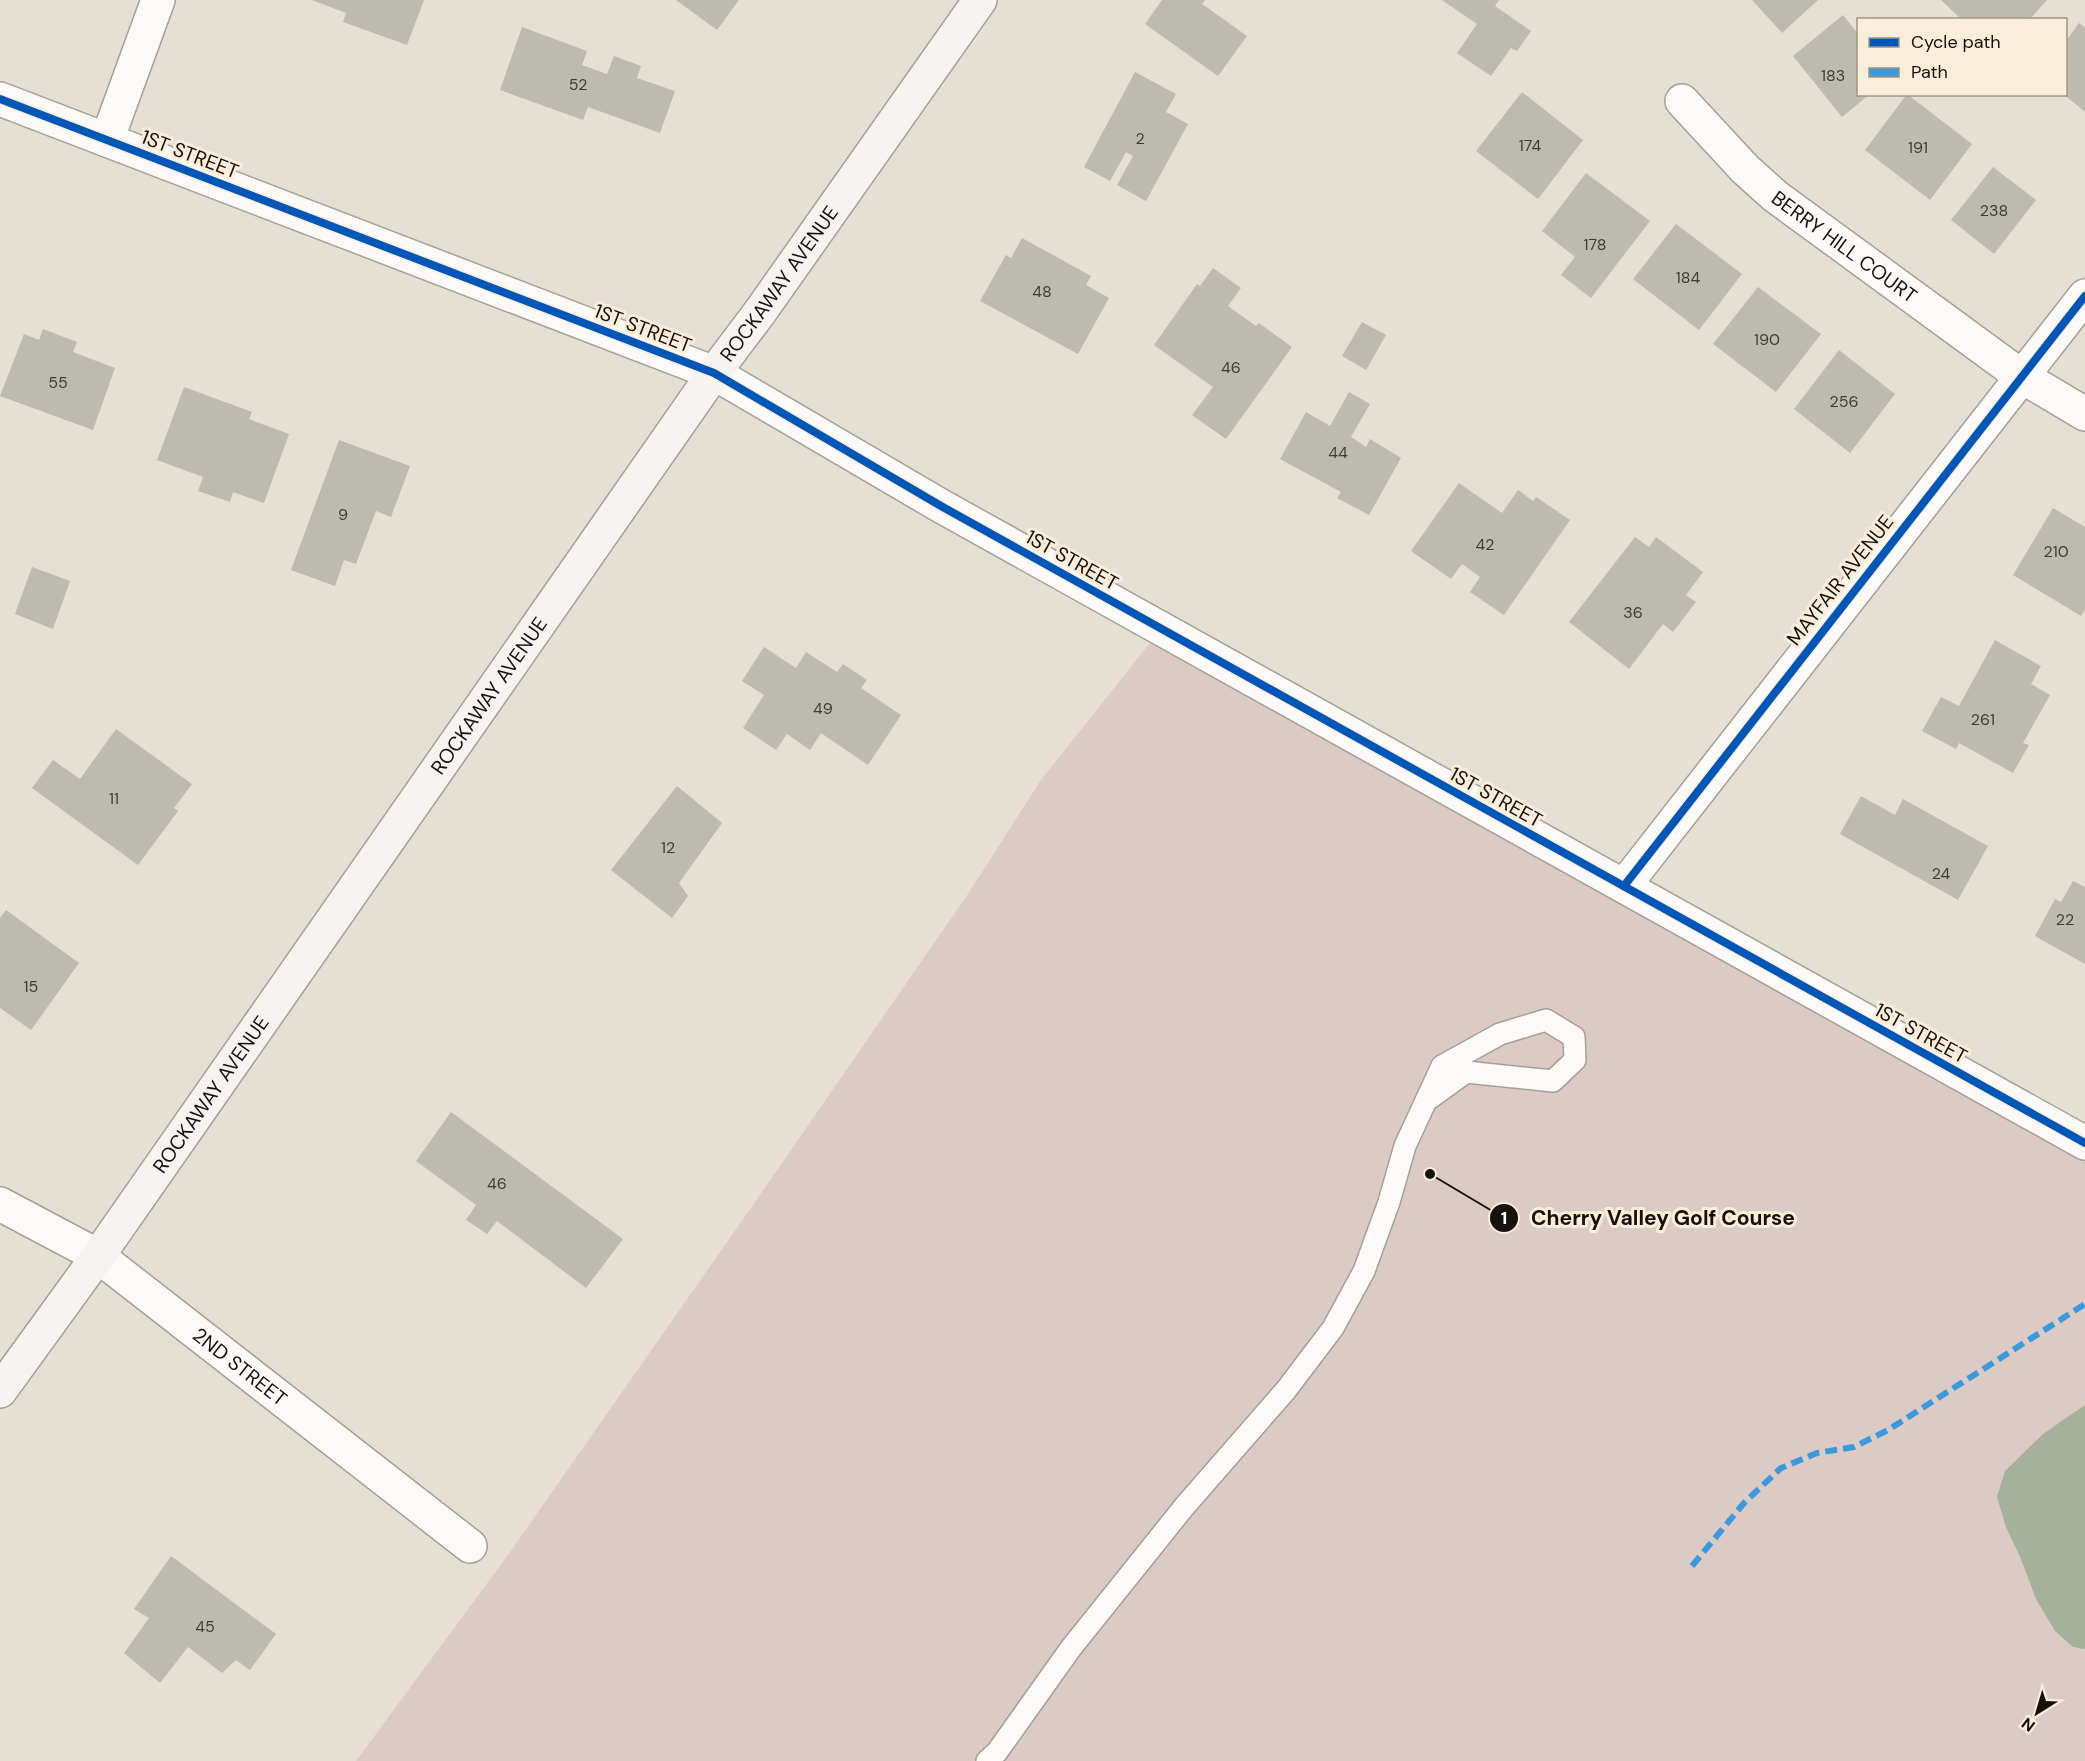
<svg xmlns="http://www.w3.org/2000/svg" width="2085" height="1761" viewBox="0 0 2085 1761" font-family="'DM Sans',sans-serif">
  <style>
    .green { fill: #dccac4 }
    .water { fill: #a6b199 }
    .building { fill: #bdbaaf }
    .lines { fill: none; stroke-linecap: round; stroke-linejoin: round }
    .service-casing { stroke: #a59f96; stroke-width: 24 }
    .minor-casing { stroke: #a59f96; stroke-width: 36 }
    .tertiary-casing { stroke: #a59f96; stroke-width: 36 }
    .secondary-casing { stroke: #a59f96; stroke-width: 36 }
    .service { stroke: #fbfaf9; stroke-width: 21 }
    .minor { stroke: #fbfaf9; stroke-width: 33 }
    .tertiary { stroke: #fbfaf9; stroke-width: 33 }
    .secondary { stroke: #f7f3f1; stroke-width: 33 }
    .quiet { stroke: #3b9ade; stroke-width: 6; stroke-dasharray: 12 6; stroke-linecap: butt }
    .cycleway-casing { stroke: #faedda; stroke-width: 11 }
    .cycleway { stroke: #0057b8; stroke-width: 8 }
    .labels { text-anchor: middle; stroke-width: 6; stroke-linejoin: round; paint-order: stroke }
    .number-label { font-size: 16px; fill: #403c34 }
    .street-label { font-size: 20px; fill: #16120b; stroke: #faedda }
    .leader { fill: none; stroke: #16120b; stroke-width: 2 }
    .callout-dot { fill: #16120b; stroke: #faedda; stroke-width: 2 }
    .mark-label { font-size: 18px; text-anchor: middle; font-weight: bold; fill: #fff }
    .callout-label { font-size: 21px; text-anchor: middle; font-weight: bold; fill: #16120b; stroke: #faedda; stroke-width: 6; stroke-linejoin: round; paint-order: stroke }
  </style>
  <rect width="100%" height="100%" fill="#e6dfd4"/>
  <path class="green" d="M1161,629L2085,1143V1761H356L508,1555L753,1205L968,894L1041,780Z"/>
  <path class="water" d="M2085,1405V1649L2073,1647L2055,1631L2036,1599L2021,1559L2006,1527L1997,1497L2005,1471L2043,1434Z"/>
  <g class="building">
    <path d="M312,0H424L407,45L343,22L346,13Z"/>
    <path d="M676,0H739L717,30Z"/>
    <path d="M1162,0H1205L1202,4L1247,36L1218,76L1145,24Z"/>
    <path d="M1442,0H1499L1495,6L1531,31L1517,51L1511,48L1491,76L1457,53L1477,24Z"/>
    <path d="M1752,0H1818L1782,33Z"/>
    <path d="M1941,0H2047L2029,20H1962Z"/>
    <path d="M1843,15L1858,34V94H1870L1842,117L1793,56Z"/>
    <path d="M2079,23L2085,28V112L2063,94H2066V41Z"/>
    <path d="M522,27L587,51L582,65L607,74L614,56L641,66L637,78L675,91L660,133L588,107L583,120L500,90Z"/>
    <path d="M1135,72L1176,94L1166,112L1188,124L1146,201L1117,185L1133,156L1126,152L1110,181L1084,167Z"/>
    <path d="M1522,92L1583,140L1538,199L1476,151Z"/>
    <path d="M1907,94L1972,144L1930,200L1865,150Z"/>
    <path d="M1993,167L2036,200L1994,254L1951,220Z"/>
    <path d="M1586,173L1650,221L1591,298L1561,275L1575,257L1542,231Z"/>
    <path d="M1676,224L1742,274L1699,330L1633,279Z"/>
    <path d="M1022,238L1091,276L1086,285L1109,298L1078,354L980,301L1006,255L1011,258Z"/>
    <path d="M1213,268L1241,288L1228,306L1256,326L1259,323L1292,347L1226,439L1192,415L1213,387L1154,345L1197,284L1200,286Z"/>
    <path d="M1758,287L1821,334L1776,392L1713,344Z"/>
    <path d="M1362,322L1386,335L1366,370L1342,356Z"/>
    <path d="M43,329L77,342L73,352L115,368L93,430L0,396L24,334L39,340Z"/>
    <path d="M1839,350L1895,394L1850,453L1794,409Z"/>
    <path d="M184,387L252,412L249,419L289,434L264,503L233,492L230,502L198,491L203,477L157,460Z"/>
    <path d="M1349,392L1370,404L1351,437L1366,447L1370,439L1401,458L1369,515L1337,498L1341,492L1280,459L1306,412L1330,426Z"/>
    <path d="M339,440L410,466L391,517L376,511L356,564L344,560L335,586L291,570Z"/>
    <path d="M1459,483L1502,513L1518,490L1533,501L1536,497L1570,520L1504,615L1470,592L1480,577L1462,564L1451,579L1411,551Z"/>
    <path d="M2053,508L2085,527V609L2081,616L2013,575Z"/>
    <path d="M1635,537L1649,547L1656,537L1703,572L1686,595L1696,602L1673,632L1663,624L1629,669L1569,622Z"/>
    <path d="M32,567L70,581L53,629L15,614Z"/>
    <path d="M1995,640L2041,666L2031,684L2050,695L2023,743L2029,745L2013,773L1959,743L1956,749L1922,731L1941,697L1959,706Z"/>
    <path d="M764,647L796,668L806,652L837,672L843,664L867,680L861,688L901,715L868,765L821,733L810,750L787,734L776,750L743,728L764,695L742,681Z"/>
    <path d="M116,729L192,784L174,808L178,811L138,865L32,788L53,760L80,779Z"/>
    <path d="M677,786L722,823L679,883L688,896L672,918L611,870Z"/>
    <path d="M1861,796L1895,815L1903,799L1988,846L1958,900L1840,834Z"/>
    <path d="M2073,881L2085,887V964L2035,936L2055,899L2061,902Z"/>
    <path d="M6,910L79,963L31,1030L0,1008V918Z"/>
    <path d="M451,1112L623,1239L586,1288L497,1221L487,1234L466,1220L476,1205L416,1161Z"/>
    <path d="M171,1556L276,1634L250,1670L236,1660L222,1673L188,1647L160,1683L124,1653L149,1618L134,1609Z"/>
  </g>
  <g class="lines">
    <defs>
      <path id="service" d="M987,1761L997,1752L1071,1648L1184,1507L1286,1390L1333,1328L1364,1271L1389,1202L1405,1146L1442,1066L1500,1034L1546,1020L1574,1037L1575,1060L1553,1081L1466,1072L1426,1101"/>
      <g id="minor">
        <path id="s1" d="M1682,101L1745,169L1775,196L2021,376L2085,414"/>
        <path d="M107,140L158,0"/>
        <path d="M1624,886L2085,296"/>
        <path id="s2" d="M0,1204L98,1256L470,1546"/>
      </g>
      <path id="tertiary" d="M0,99L714,373L941,506L2085,1143"/>
      <g id="secondary">
        <path id="s3" d="M0,1391L98,1256L714,373L760,312L980,0"/>
      </g>
    </defs>
    <use href="#service" class="service-casing"/>
    <use href="#minor" class="minor-casing"/>
    <use href="#tertiary" class="tertiary-casing"/>
    <use href="#secondary" class="secondary-casing"/>
    <use href="#service" class="service"/>
    <use href="#minor" class="minor"/>
    <use href="#tertiary" class="tertiary"/>
    <use href="#secondary" class="secondary"/>
    <path class="quiet" d="M1692,1566L1744,1503L1781,1468L1817,1453L1854,1447L1888,1430L2085,1304"/>
    <defs>
      <g id="cycleway">
        <path d="M0,99L714,373L941,506L2085,1143"/>
        <path d="M1624,886L2085,296"/>
      </g>
    </defs>
    <use href="#cycleway" class="cycleway-casing"/>
    <use href="#cycleway" class="cycleway"/>
  </g>
  <g class="labels">
    <g class="number-label">
      <text x="1833" y="81">183</text>
      <text x="578" y="90">52</text>
      <text x="1140" y="144">2</text>
      <text x="1530" y="151">174</text>
      <text x="1918" y="153">191</text>
      <text x="1994" y="216">238</text>
      <text x="1595" y="250">178</text>
      <text x="1688" y="283">184</text>
      <text x="1042" y="297">48</text>
      <text x="1767" y="345">190</text>
      <text x="1231" y="373">46</text>
      <text x="58" y="388">55</text>
      <text x="1844" y="407">256</text>
      <text x="1338" y="458">44</text>
      <text x="343" y="520">9</text>
      <text x="1485" y="550">42</text>
      <text x="2056" y="557">210</text>
      <text x="1633" y="618">36</text>
      <text x="823" y="714">49</text>
      <text x="1983" y="725">261</text>
      <text x="114" y="804">11</text>
      <text x="668" y="853">12</text>
      <text x="1941" y="879">24</text>
      <text x="2065" y="925">22</text>
      <text x="31" y="992">15</text>
      <text x="497" y="1189">46</text>
      <text x="205" y="1632">45</text>
    </g>
    <g class="street-label">
      <text transform="translate(190 154) rotate(21)" y="7">1ST STREET</text>
      <text dy="7" stroke="none"><textPath href="#s1" startOffset="219">BERRY HILL COURT</textPath></text>
      <text dy="7" stroke="none"><textPath href="#s3" startOffset="1354">ROCKAWAY AVENUE</textPath></text>
      <text transform="translate(643 328) rotate(21)" y="7">1ST STREET</text>
      <text transform="translate(1072 560) rotate(29)" y="7">1ST STREET</text>
      <text transform="translate(1840 580) rotate(-52)" y="7">MAYFAIR AVENUE</text>
      <text dy="7" stroke="none"><textPath href="#s3" startOffset="850">ROCKAWAY AVENUE</textPath></text>
      <text transform="translate(1496 797) rotate(29)" y="7">1ST STREET</text>
      <text transform="translate(1921 1033) rotate(29)" y="7">1ST STREET</text>
      <text dy="7" stroke="none"><textPath href="#s3" startOffset="364">ROCKAWAY AVENUE</textPath></text>
      <text dy="7" stroke="none"><textPath href="#s2" startOffset="291">2ND STREET</textPath></text>
    </g>
  </g>
  <path class="leader" d="M1430 1174L1504 1218"/>
  <g class="callout-dot">
    <circle cx="1430" cy="1174" r="6"/>
    <circle cx="1504" cy="1218" r="15"/>
  </g>
  <g class="mark-label">
    <text x="1504" y="1224">1</text>
  </g>
  <g class="callout-label">
    <text x="1663" y="1225">Cherry Valley Golf Course</text>
  </g>
  <rect x="1857" y="18" width="210" height="78" fill="#faedda" stroke="#9f9587" stroke-width="1.5"/>
  <rect x="1869" y="38" width="30" height="9" fill="#0057b8" stroke="#9f9587" stroke-width="1.5"/>
  <text x="1911" y="48" font-size="18" fill="#16120b">Cycle path</text>
  <rect x="1869" y="68" width="30" height="9" fill="#3b9ade" stroke="#9f9587" stroke-width="1.5"/>
  <text x="1911" y="78" font-size="18" fill="#16120b">Path</text>
  <g transform="translate(2037 1713) rotate(217)" stroke="#faedda" stroke-width="4.5" paint-order="stroke">
  <path d="M0-4.5L10 22L0 15L-10 22Z" fill="#16120b"/>
  <text y="-9" font-size="16" font-weight="bold" text-anchor="middle" fill="#16120b">N</text>
  </g>
</svg>
